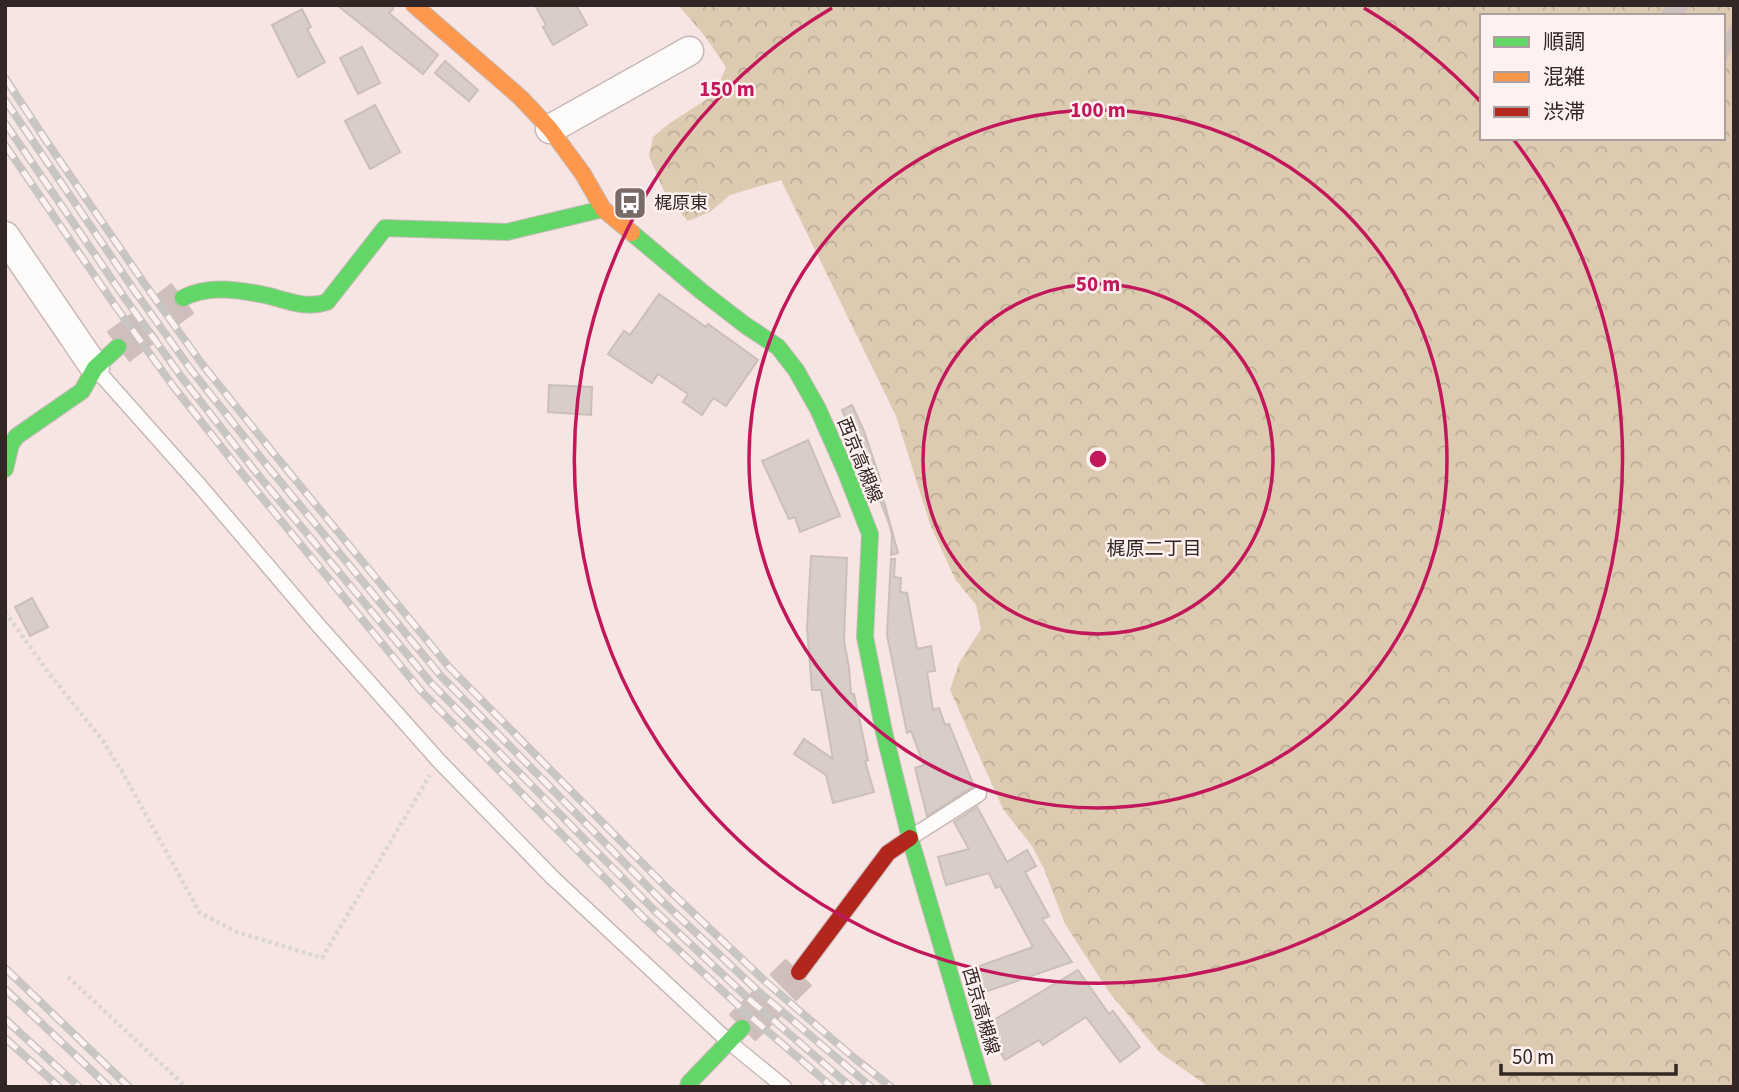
<svg xmlns="http://www.w3.org/2000/svg" width="1739" height="1092" viewBox="0 0 1739 1092" font-family="'Source Sans 3','Noto Sans JP',sans-serif">
  <style>
    .forest { fill: url(#forest-crowns); fill-rule: evenodd }
    .building { fill: #d9cdc8; stroke: #cbbfba; stroke-width: 2 }
    .lines { fill: none; stroke-linecap: round; stroke-linejoin: round }
    .secondary-tunnel { stroke: #cfbfbc; stroke-width: 38; stroke-dasharray: 38 19; stroke-linecap: butt }
    .highway-tunnel { stroke: #cfbfbc; stroke-width: 38; stroke-dasharray: 38 19; stroke-linecap: butt }
    .lane-casing { stroke: #c6b9b7; stroke-width: 17 }
    .street-casing { stroke: #c6b9b7; stroke-width: 31 }
    .fast-casing { stroke: #c6b9b7; stroke-width: 18 }
    .slow-casing { stroke: #c6b9b7; stroke-width: 18 }
    .jam-casing { stroke: #c6b9b7; stroke-width: 18 }
    .path { stroke: #dbd6d4; stroke-width: 4.5; stroke-dasharray: 3.5 3.5; stroke-linecap: butt }
    .lane { stroke: #fefbfb; stroke-width: 14 }
    .street { stroke: #fefbfb; stroke-width: 28 }
    .fast { stroke: #63d668; stroke-width: 16 }
    .slow { stroke: #ff974d; stroke-width: 16 }
    .jam { stroke: #b3261e; stroke-width: 16 }
    .rail-casing { stroke: #c9c5c3; stroke-width: 8 }
    .rail { stroke: #fef1ef; stroke-width: 5; stroke-dasharray: 16; stroke-linecap: butt }
    .ring { fill: none; stroke: #c2185b; stroke-width: 3.5 }
    .labels { text-anchor: middle; stroke-width: 5; stroke-linejoin: round; paint-order: stroke }
    .poi-label { font-size: 18px; fill: #322725; stroke: #fef1ef; text-anchor: start }
    .street-label { font-size: 18px; fill: #322725; stroke: #fef1ef }
    .neighbourhood-label { font-size: 19px; fill: #322725; stroke: #fef1ef }
    .centre { fill: #c2185b; stroke: #fef1ef; stroke-width: 3.5 }
    .ring-label { font-size: 21px; text-anchor: middle; font-weight: bold; fill: #c2185b; stroke: #fef1ef; stroke-width: 5; stroke-linejoin: round; paint-order: stroke }
  </style>
  <defs>
    <pattern id="forest-crowns" width="20" height="18" patternUnits="userSpaceOnUse" patternTransform="scale(1.75)"><rect width="20" height="18" fill="#dccbb0"/><path d="M2 6a3 3 0 1 1 6 0M12 15a3 3 0 1 1 6 0" fill="none" stroke="#bdae97"/></pattern>
  </defs>
  <rect width="100%" height="100%" fill="#f6e5e2"/>
  <path class="forest" d="M678,5H1734V1087H1209L1159,1052L1109,992L1065,924L1044,869L1032,846L1003,809L950,690L959,663L981,629L976,605L955,579L930,524L896,416L781,180L730,195L710,212L688,221L667,198L649,156L653,137L670,123L715,94L726,67L704,35ZM1482,16H1723V138H1482Z"/>
  <g class="building">
    <path d="M337,5H393V9L389,13L438,55L423,74Z"/>
    <path d="M535,5H576L587,25L553,45L543,27L546,25Z"/>
    <path d="M302,9L311,27L307,29L325,62L298,77L272,25Z"/>
    <path d="M362,47L380,83L358,94L340,58Z"/>
    <path d="M445,61L478,90L469,101L435,73Z"/>
    <path d="M375,105L400,152L370,169L345,121Z"/>
    <path d="M659,294L706,327L708,324L758,360L726,406L713,398L702,415L683,402L688,394L658,374L652,383L608,354L624,331L630,335Z"/>
    <path d="M549,385L592,387L591,415L548,412Z"/>
    <path d="M852,405L864,431L881,482L879,483L898,553L891,555L892,535L890,526L865,462L842,410Z"/>
    <path d="M808,440L840,516L800,532L795,517L789,519L762,461Z"/>
    <path d="M811,556L847,558L844,641L849,668L851,694H854L868,760L865,761L874,792L833,803L826,775L794,754L804,739L833,759L821,690H812L807,628Z"/>
    <path d="M891,559H895L894,577L901,578L900,592L907,593L917,649L931,646L935,671L927,672L933,710L939,708L945,725L949,724L974,786L927,816L915,768L924,765L911,731L907,733L887,635Z"/>
    <path d="M32,598L48,627L30,636L15,607Z"/>
    <path d="M977,807L1007,862L1027,850L1036,866L1025,872L1049,916L1042,919L1072,962L979,994L971,969L1033,947L1000,886L996,888L989,873L946,885L938,857L969,849L954,822Z"/>
    <path d="M1078,970L1109,1014L1113,1011L1140,1047L1120,1062L1086,1017L1043,1045L1039,1040L1005,1060L991,1036L987,1024Z"/>
  </g>
  <g class="lines">
    <g class="secondary-tunnel">
      <path d="M118,347L183,298"/>
      <path d="M742,1028L799,972"/>
    </g>
    <g class="highway-tunnel">
      <path d="M1666,5L1683,16"/>
      <path d="M1723,40L1734,46"/>
    </g>
    <defs>
      <g id="lane">
        <path d="M96,369L200,486L319,626L438,760L553,878L729,1042L784,1087"/>
        <path d="M913,836L979,794"/>
      </g>
      <g id="street">
        <path d="M550,129L689,51"/>
        <path d="M5,236L95,368"/>
      </g>
      <g id="fast">
        <path d="M632,233L701,291L745,325L778,347L796,370L818,409L845,470L870,534L865,637L884,732L910,838L983,1087"/>
        <path d="M183,298C208,284 242,290 269,296C289,301 306,309 327,302L385,228L507,232L603,209"/>
        <path d="M5,469L11,444L17,436L82,391L95,368L118,347"/>
        <path d="M688,1087L689,1083L742,1028"/>
      </g>
      <path id="slow" d="M414,5L521,98L550,129L583,174L603,209L632,233"/>
      <path id="jam" d="M799,972L888,853L910,838"/>
    </defs>
    <use href="#lane" class="lane-casing"/>
    <use href="#street" class="street-casing"/>
    <use href="#fast" class="fast-casing"/>
    <use href="#slow" class="slow-casing"/>
    <use href="#jam" class="jam-casing"/>
    <g class="path">
      <path d="M5,612L48,672L103,741L123,773L200,913L237,932L322,958L430,775"/>
      <path d="M68,977L186,1087"/>
    </g>
    <use href="#lane" class="lane"/>
    <use href="#street" class="street"/>
    <use href="#fast" class="fast"/>
    <use href="#slow" class="slow"/>
    <use href="#jam" class="jam"/>
    <defs>
      <g id="rail">
        <path d="M5,78L45,139L144,283L202,364L275,455L449,667L670,891L766,982L853,1057L891,1087"/>
        <path d="M5,100L134,290L192,371L265,463L440,675L661,900L758,991L871,1087"/>
        <path d="M5,123L124,297L183,379L255,471L431,683L653,909L750,1000L851,1087"/>
        <path d="M5,145L114,304L173,386L246,478L422,692L644,918L742,1009L832,1087"/>
        <path d="M5,968L129,1087"/>
        <path d="M5,989L109,1087"/>
        <path d="M5,1019L79,1087"/>
        <path d="M5,1038L59,1087"/>
      </g>
    </defs>
    <use href="#rail" class="rail-casing"/>
    <use href="#rail" class="rail"/>
  </g>
  <g class="ring">
    <circle cx="1098" cy="459" r="175"/>
    <circle cx="1098" cy="459" r="349"/>
    <path d="M1364 8A524 524 0 0 1 1481 102M1514 140A524 524 0 1 1 832 8"/>
  </g>
  <defs>
    <symbol id="bus-square" viewBox="-11 -11 22 22"><rect x="-9" y="-9" width="18" height="18" rx="4" fill="#776a67" stroke="#fef1ef"/><path d="M-5-6H5V4H4V6H2V4H-2V6H-4V4H-5ZM-3.5-4V0h7V-4ZM-3.5 1.2v1.5H-2V1.2ZM2 1.2v1.5H3.5V1.2Z" fill="#fff"/></symbol>
  </defs>
  <g fill-rule="evenodd">
    <use href="#bus-square" x="611" y="184" width="38" height="38"/>
  </g>
  <g class="labels">
    <g class="poi-label">
      <text x="654" y="209">梶原東</text>
    </g>
    <g class="street-label">
      <text transform="translate(860 460) rotate(68)" y="6">西京高槻線</text>
      <text transform="translate(981 1011) rotate(74)" y="6">西京高槻線</text>
    </g>
    <g class="neighbourhood-label">
      <text x="1154" y="555">梶原二丁目</text>
    </g>
  </g>
  <circle cx="1098" cy="459" r="10" class="centre"/>
  <g class="ring-label">
    <text x="727" y="96">150 m</text>
    <text x="1098" y="117">100 m</text>
    <text x="1098" y="291">50 m</text>
  </g>
  <rect width="1739" height="1092" fill="none" stroke="#322725" stroke-width="14"/>
  <rect x="1480" y="14" width="245" height="126" fill="#fef1ef" stroke="#aca09e" stroke-width="2"/>
  <rect x="1494" y="37" width="35" height="10" fill="#63d668" stroke="#aca09e" stroke-width="2"/>
  <text x="1543" y="49" font-size="21" fill="#322725">順調</text>
  <rect x="1494" y="72" width="35" height="10" fill="#ff974d" stroke="#aca09e" stroke-width="2"/>
  <text x="1543" y="84" font-size="21" fill="#322725">混雑</text>
  <rect x="1494" y="107" width="35" height="10" fill="#b3261e" stroke="#aca09e" stroke-width="2"/>
  <text x="1543" y="119" font-size="21" fill="#322725">渋滞</text>
  <path d="M1501 1064v10h175v-10" fill="none" stroke="#322725" stroke-width="3.5"/>
  <text x="1512" y="1064" font-size="21" fill="#322725" stroke="#fef1ef" stroke-width="5" paint-order="stroke">50 m</text>
</svg>
